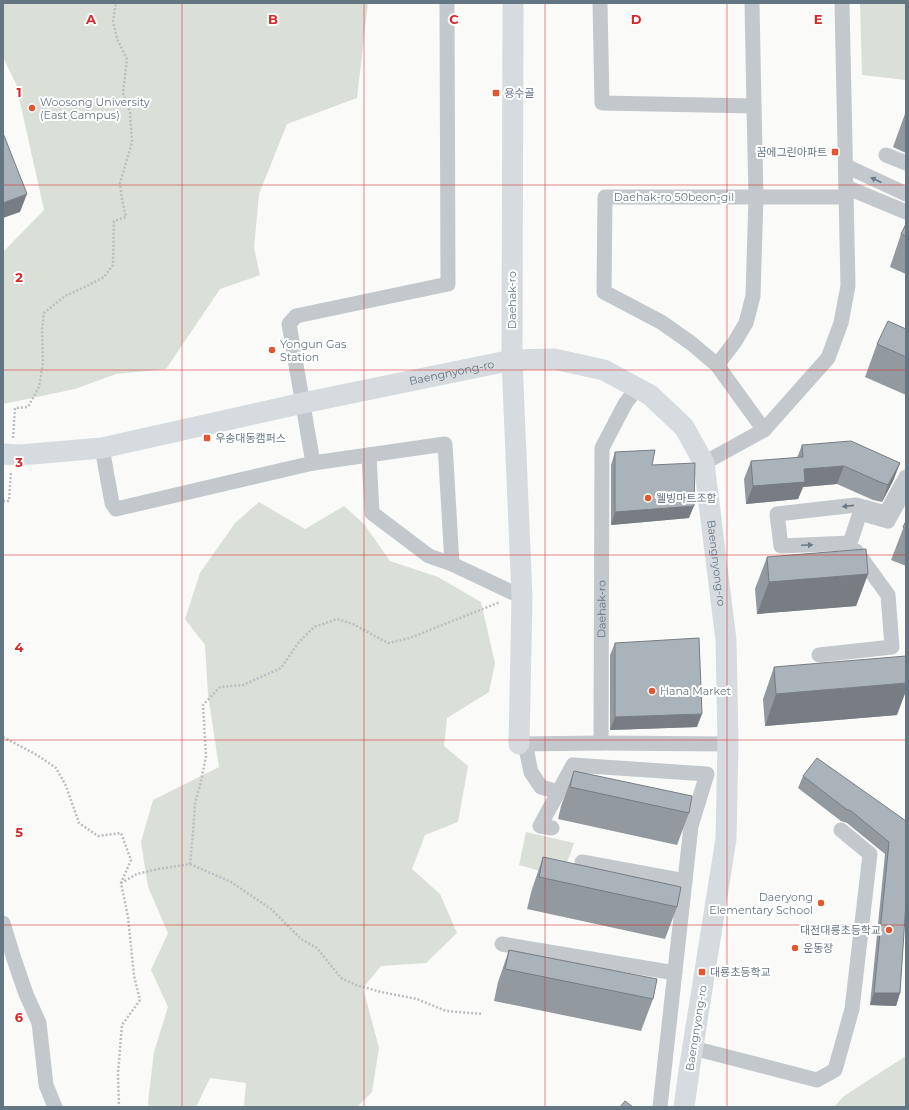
<svg xmlns="http://www.w3.org/2000/svg" width="909" height="1110" viewBox="0 0 909 1110" font-family="Montserrat,'Noto Sans KR',sans-serif">
  <style>
    .green { fill: #dadfd7 }
    .lines { fill: none; stroke-linecap: round; stroke-linejoin: round }
    .path { stroke: #bbbfc2; stroke-width: 2.5; stroke-dasharray: 2 2; stroke-linecap: butt }
    .minor { stroke: #c3c8cc; stroke-width: 15 }
    .secondary { stroke: #d6dbdf; stroke-width: 21 }
    .wall { fill: #929a9f }
    .shaded-wall { fill: #777d82 }
    .building { fill: #aab3b9; stroke: #777d82 }
    .oneway { fill: #6a7a87 }
    .grid { fill: none; stroke: #d62828; stroke-width: 1; stroke-opacity: 0.55 }
    .poi-dot { fill: #e4572e; stroke: #fff; stroke-width: 1.5 }
    .labels { text-anchor: middle; stroke-width: 4; stroke-linejoin: round; paint-order: stroke }
    .poi-label { font-size: 11px; fill: #657683; stroke: #fff; text-anchor: start }
    .street-label { font-size: 11px; fill: #657683; stroke: #fff }
    .grid-label { font-size: 13px; text-anchor: middle; font-weight: bold; fill: #d62828; stroke: #fff; stroke-width: 4; stroke-linejoin: round; paint-order: stroke }
  </style>
  <rect width="100%" height="100%" fill="#fafaf8"/>
  <g class="green">
    <path d="M3,3H368L357,98L287,124L259,194L254,248L260,275L220,289L166,369L116,374L75,389L3,404V252L44,210L16,84L3,57Z"/>
    <path d="M860,3H906V80L862,75Z"/>
    <path d="M259,502L305,529L344,506L364,524L390,561L438,577L481,602L495,663L489,692L447,718L444,746L468,766L458,822L425,835L412,869L440,894L457,933L426,963L381,966L363,988L379,1048L372,1092L357,1107H244L246,1083L210,1078L196,1107H149L148,1102L154,1052L168,1007L151,970L168,933L148,887L141,842L153,800L219,767L208,695L205,645L185,619L200,573L235,523Z"/>
    <path d="M526,832L574,843L562,877L519,865Z"/>
    <path d="M906,1056V1107H834L844,1096Z"/>
  </g>
  <g class="lines">
    <g class="path">
      <path d="M13,438L15,408L28,407L39,387L43,363L42,330L44,313L65,296L83,288L104,277L113,265L114,221L126,217L122,199L120,183L132,142L130,112L123,93L127,59L117,39L113,21L116,3"/>
      <path d="M3,501H9L11,471"/>
      <path d="M3,737L37,755L56,768L66,786L79,823L98,836L121,833L131,860L121,883L128,917L134,976L140,1000L122,1025L118,1073L119,1107"/>
      <path d="M190,864L231,882L271,909L301,939L317,948L341,978L356,985L381,992L417,999L446,1011L483,1014"/>
      <path d="M121,883L137,874L158,869L190,864L193,833L195,803L200,786L206,756L203,705L220,687L243,685L281,668L299,642L314,627L337,619L353,624L388,643L410,638L500,602"/>
    </g>
    <g class="minor">
      <path d="M600,3L602,103L754,106"/>
      <path d="M886,155L906,163"/>
      <path d="M846,166L906,194"/>
      <path d="M846,187L906,212"/>
      <path d="M717,365L734,343L746,323L753,296L756,197L754,106L752,3"/>
      <path d="M764,430L717,365L691,343L661,322L604,292L605,197H846"/>
      <path d="M102,448L112,503L116,509L313,463L445,444L452,564"/>
      <path d="M369,455L372,513L429,556L452,564L522,597"/>
      <path d="M313,463L289,324L296,316L448,284L447,3"/>
      <path d="M704,463L764,430L828,358L841,323L848,286L842,3"/>
      <path d="M906,477L886,513L856,505L777,514L781,546L850,543L860,513L888,521L906,488"/>
      <path d="M819,655L892,647L888,595L856,551"/>
      <path id="s1" d="M601,743L602,448L625,404L637,388"/>
      <path d="M519,744L601,743L728,744"/>
      <path d="M527,744V753L531,772L541,787L558,792"/>
      <path d="M552,828L540,826L573,765L707,774L691,826L660,1107"/>
      <path d="M582,862L685,881"/>
      <path d="M3,923L14,959L26,994L39,1023L46,1085L55,1107"/>
      <path d="M502,944L675,973"/>
      <path d="M693,1048L817,1080L835,1070L852,1009L870,854L841,830"/>
    </g>
    <g class="secondary">
      <path d="M513,3L512,360L522,597L519,744"/>
      <path id="s2" d="M3,454L20,455L102,448L303,403L512,360L554,359L604,370L650,395L684,427L704,463L726,640L728,744L726,839L689,1071L684,1107"/>
    </g>
  </g>
  <g class="wall">
    <path d="M906,111V153L893,147Z"/>
    <path d="M906,224V274L890,267L901,234Z"/>
    <path d="M906,329V395L865,377L877,344Z"/>
    <path d="M802,445L900,463L893,481L882,502L873,500L837,484L803,487L798,499L746,504L744,479L751,461L797,458Z"/>
    <path d="M615,452L652,465L689,518L611,525V465Z"/>
    <path d="M906,521V566L891,560Z"/>
    <path d="M767,557L868,574L856,606L757,614L755,589Z"/>
    <path d="M615,643L697,727L610,730V655Z"/>
    <path d="M774,667L897,715L765,726L763,699Z"/>
    <path d="M573,774L689,813L677,845L558,819L561,806Z"/>
    <path d="M803,776L906,821L900,993L896,1006L870,1005L885,854L847,823L841,821L798,788Z"/>
    <path d="M543,857L677,907L665,939L527,909L532,889Z"/>
    <path d="M509,950L653,999L641,1031L494,1001L498,982Z"/>
  </g>
  <g class="shaded-wall">
    <path d="M27,194L20,212L3,218V203Z"/>
    <path d="M900,463L893,481L882,502L888,485Z"/>
    <path d="M844,466L837,484L803,487L798,499L746,504L753,486L804,469Z"/>
    <path d="M694,506L689,518L611,525L615,512Z"/>
    <path d="M868,574L856,606L757,614L769,582Z"/>
    <path d="M906,683V691L897,715L765,726L776,694Z"/>
    <path d="M702,714L697,727L610,730L615,717Z"/>
    <path d="M874,993H900L896,1006L870,1005Z"/>
  </g>
  <g class="building">
    <path d="M3,133L27,194L3,203Z"/>
    <path d="M906,224V236L901,234Z"/>
    <path d="M888,321L906,329V357L877,344Z"/>
    <path d="M851,441L900,463L888,485L880,482L844,466L804,469L805,482L753,486L751,461L803,457L802,445Z"/>
    <path d="M655,450L652,465L695,463L694,506L615,512V452Z"/>
    <path d="M906,521V529L903,527Z"/>
    <path d="M866,549L868,574L769,582L767,557Z"/>
    <path d="M699,638L702,714L615,717V643Z"/>
    <path d="M906,656V683L776,694L774,667Z"/>
    <path d="M817,758L906,821V902L900,993H874L889,842L851,811L846,809L803,776Z"/>
    <path d="M574,771L692,796L689,813L570,787L573,774Z"/>
    <path d="M543,857L681,887L677,907L539,877Z"/>
    <path d="M509,950L657,979L653,999L505,969Z"/>
    <path d="M625,1101L633,1107H620Z"/>
  </g>
  <defs><path id="oneway-solid" d="M-6-.8H1V-3.2L6.5 0L1 3.2V.8H-6Z"/></defs>
  <g class="oneway">
    <use href="#oneway-solid" transform="translate(876 180) rotate(-155)"/>
    <use href="#oneway-solid" transform="translate(848 506) rotate(174)"/>
    <use href="#oneway-solid" transform="translate(807 545) rotate(-3)"/>
  </g>
  <path class="grid" d="M182,3V1107M364,3V1107M545,3V1107M727,3V1107M3,185H906M3,370H906M3,555H906M3,740H906M3,925H906"/>
  <g class="poi-dot">
    <rect x="492" y="89" width="8" height="8" rx="2"/>
    <circle cx="32" cy="108" r="4"/>
    <rect x="831" y="148" width="8" height="8" rx="2"/>
    <circle cx="272" cy="350" r="4"/>
    <rect x="203" y="434" width="8" height="8" rx="2"/>
    <circle cx="648" cy="498" r="4"/>
    <circle cx="652" cy="691" r="4"/>
    <circle cx="821" cy="903" r="4"/>
    <circle cx="889" cy="930" r="4"/>
    <circle cx="795" cy="948" r="4"/>
    <rect x="698" y="968" width="8" height="8" rx="2"/>
  </g>
  <g class="labels">
    <g class="poi-label">
      <text x="504" y="97">용수골</text>
      <text x="40" y="106">Woosong University<tspan x="40" dy="13">(East Campus)</tspan></text>
      <text x="827" y="156" text-anchor="end">꿈에그린아파트</text>
      <text x="280" y="348">Yongun Gas<tspan x="280" dy="13">Station</tspan></text>
      <text x="215" y="442">우송대동캠퍼스</text>
      <text x="656" y="502">웰빙마트조합</text>
      <text x="660" y="695">Hana Market</text>
      <text x="813" y="901" text-anchor="end">Daeryong<tspan x="813" dy="13">Elementary School</tspan></text>
      <text x="881" y="934" text-anchor="end">대전대룡초등학교</text>
      <text x="803" y="952">운동장</text>
      <text x="710" y="976">대룡초등학교</text>
    </g>
    <g class="street-label">
      <text x="674" y="201">Daehak-ro 50beon-gil</text>
      <text transform="translate(512 300) rotate(-90)" y="4">Daehak-ro</text>
      <text dy="4" stroke="none"><textPath href="#s2" startOffset="457">Baengnyong-ro</textPath></text>
      <text dy="4" stroke="none"><textPath href="#s2" startOffset="853">Baengnyong-ro</textPath></text>
      <text dy="4" stroke="none"><textPath href="#s1" startOffset="134">Daehak-ro</textPath></text>
      <text transform="translate(696 1028) rotate(-81)" y="4">Baengnyong-ro</text>
    </g>
  </g>
  <g class="grid-label">
    <text x="91" y="24">A</text>
    <text x="273" y="24">B</text>
    <text x="454" y="24">C</text>
    <text x="636" y="24">D</text>
    <text x="818" y="24">E</text>
    <text x="19" y="97">1</text>
    <text x="19" y="282">2</text>
    <text x="19" y="467">3</text>
    <text x="19" y="652">4</text>
    <text x="19" y="837">5</text>
    <text x="19" y="1022">6</text>
  </g>
  <rect width="909" height="1110" fill="none" stroke="#657683" stroke-width="8"/>
</svg>
